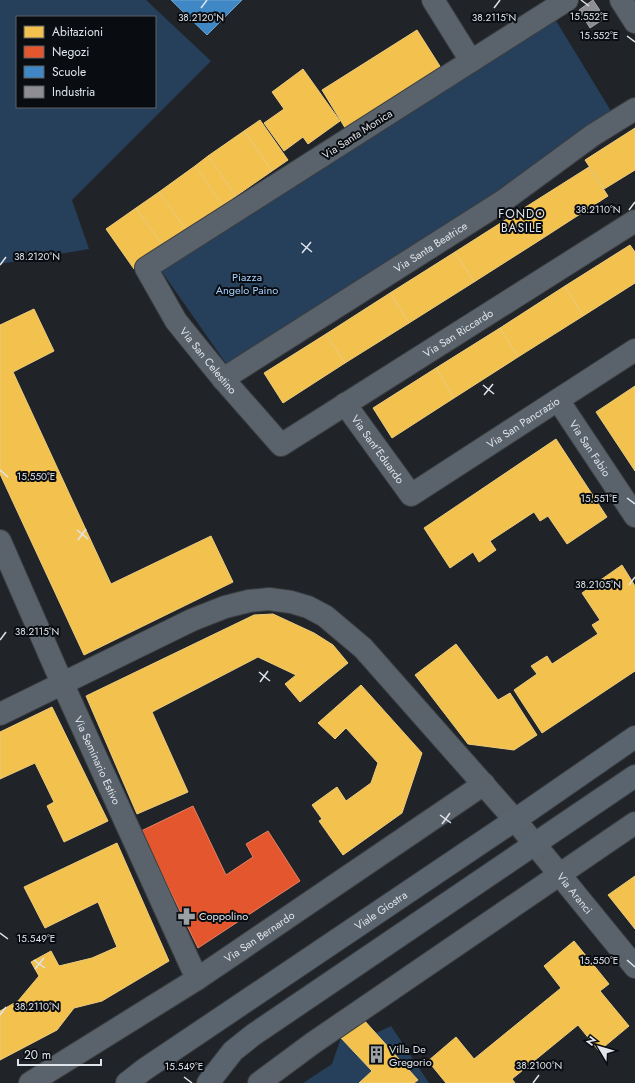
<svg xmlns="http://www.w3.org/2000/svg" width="635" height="1083" viewBox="0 0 635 1083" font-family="Jost,sans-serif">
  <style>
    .green { fill: #263f5a; fill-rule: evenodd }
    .homes { fill: #f2c14e; stroke: #eccc7d }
    .shops { fill: #e4572e; stroke: #e28166 }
    .schools { fill: #3f88c5; stroke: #6fa4d0 }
    .industry { fill: #8d8d92; stroke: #a6a7ac }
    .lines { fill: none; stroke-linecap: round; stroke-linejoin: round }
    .minor-casing { stroke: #3c3f42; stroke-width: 24 }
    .primary-casing { stroke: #3c3f42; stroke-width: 24 }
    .minor { stroke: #5a636c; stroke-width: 22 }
    .primary { stroke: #5a646f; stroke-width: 22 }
    .ticks { fill: none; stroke: #dfe4ea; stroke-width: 1.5 }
    .labels { text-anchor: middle; stroke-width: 4; stroke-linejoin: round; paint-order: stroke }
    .street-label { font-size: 11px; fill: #dfe4ea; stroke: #090c10 }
    .park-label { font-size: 11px; fill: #a5cffe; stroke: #090c10 }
    .poi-label { font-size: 11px; fill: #dfe4ea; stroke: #090c10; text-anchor: start }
    .neighbourhood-label { font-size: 12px; letter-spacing: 1px; fill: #dfe4ea; stroke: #090c10 }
    .ticks-label { font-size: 10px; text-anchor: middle; fill: #dfe4ea; stroke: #090c10; stroke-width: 4; stroke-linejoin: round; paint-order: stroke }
  </style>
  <rect width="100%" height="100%" fill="#202428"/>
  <g class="green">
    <path d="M0,0H146L211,61L72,200L89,249L0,264ZM17,17H155V107H17Z"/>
    <path d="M555,19L611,111L483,201L227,365L160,269Z"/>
    <path d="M363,1019L376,1033L391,1026L429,1083H303L332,1064L341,1038Z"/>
  </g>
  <g class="homes">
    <path d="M417,30L443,71L347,131L322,90Z"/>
    <path d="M303,69L340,121L308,144L303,137L284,151L264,123L284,109L272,92Z"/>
    <path d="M260,120L288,160L272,171L244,131Z"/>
    <path d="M635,128V170L604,189L585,160Z"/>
    <path d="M244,131L272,171L236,196L208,156Z"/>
    <path d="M208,156L236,196L223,206L195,166Z"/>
    <path d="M195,166L223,206L187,231L159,192Z"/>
    <path d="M589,167L608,196L540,240L521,210Z"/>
    <path d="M159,192L187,231L164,248L136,208Z"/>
    <path d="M136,208L164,248L134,269L106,229Z"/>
    <path d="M521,210L540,240L474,282L455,252Z"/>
    <path d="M630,245L635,252V283L583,316L565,286Z"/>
    <path d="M455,252L474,282L409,323L390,293Z"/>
    <path d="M565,286L583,316L518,357L500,328Z"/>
    <path d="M390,293L409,323L345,363L326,334Z"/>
    <path d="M34,309L54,351L13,372L111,584L211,536L233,582L84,655L0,474V325Z"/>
    <path d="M500,328L518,357L454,398L436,368Z"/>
    <path d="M326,334L345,363L283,403L264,373Z"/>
    <path d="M436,368L454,398L392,438L373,408Z"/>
    <path d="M635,386V471L596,412Z"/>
    <path d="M556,439L607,517L567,544L548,516L540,521L534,512L490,541L496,550L479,562L473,552L450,568L424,528Z"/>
    <path d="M622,565L635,586V671L542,733L514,690L537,674L531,666L547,656L552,664L598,634L592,625L600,620L582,593Z"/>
    <path d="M273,614L314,633L333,645L348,663L300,702L285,684L296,675L258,657L152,712L188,792L137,814L86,696L254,615Z"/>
    <path d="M456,644L498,700L510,693L537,735L514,750L468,744L415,675Z"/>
    <path d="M361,685L422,753L402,813L343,855L319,821L322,819L312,805L337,787L346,801L371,783L378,763L346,728L335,739L318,723Z"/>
    <path d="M52,707L108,821L64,842L47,806L54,802L35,763L0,779V732Z"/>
    <path d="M117,843L169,961L102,1001L74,1008L57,1030L0,1060V1011L18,1001L39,976L31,962L51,951L59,966L92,958L117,947L98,902L45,928L24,887Z"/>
    <path d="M635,876V929L608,895Z"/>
    <path d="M574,941L609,984L600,991L629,1026L599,1051L578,1025L512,1079L515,1083H446L428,1061L456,1037L474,1059L561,988L544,966Z"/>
    <path d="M363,1019L418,1080L414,1083H359L372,1071L341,1038Z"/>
  </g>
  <path class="shops" d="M193,806L226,875L253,857L246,844L268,831L300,881L198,948L141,831Z"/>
  <path class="schools" d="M171,0H242L207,35Z"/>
  <path class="industry" d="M593,0L605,18L590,28L579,10Z"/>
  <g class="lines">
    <defs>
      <g id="minor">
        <path d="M433,0L471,61"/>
        <path id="s1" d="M567,0L146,268L176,321L223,379L281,445L635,221"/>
        <path d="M621,0L635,22"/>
        <path id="s2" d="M223,379L503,201L593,135L635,109"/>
        <path id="s3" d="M558,400L635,516"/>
        <path id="s4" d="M345,404L411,495L635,350"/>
        <path id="s5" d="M0,541L55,667L197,979"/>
        <path id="s6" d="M0,714L192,620L225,607L249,601L269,599L291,602L308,607L325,616L363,648L515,820L635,967"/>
        <path id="s7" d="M30,1083L197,979L484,784"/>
        <path d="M259,1083L313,1043L635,823"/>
      </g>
      <g id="primary">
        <path id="s8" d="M127,1083L145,1069L515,820L635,737"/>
        <path d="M208,1083L233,1051L253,1035L635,776"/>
      </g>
    </defs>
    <use href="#minor" class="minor-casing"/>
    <use href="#primary" class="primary-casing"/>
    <use href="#minor" class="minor"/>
    <use href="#primary" class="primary"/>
  </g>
  <path class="ticks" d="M581,0L589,6M201,8L207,0M494,8L500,0M627,36L635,42M629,210L635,202M301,243L312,252M302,253L311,242M0,265L6,257M483,385L494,394M484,395L493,384M0,470L8,477M627,498L635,504M77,530L88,539M78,540L86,529M629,585L635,577M0,640L6,632M259,672L270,681M260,682L268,671M440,815L451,823M442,824L450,813M0,933L8,939M34,960L45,968M627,960L635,967M35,969L44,958M0,1015L6,1007M184,1077L192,1083M533,1083L539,1075"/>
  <defs>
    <symbol id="pharmacy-bare" viewBox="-9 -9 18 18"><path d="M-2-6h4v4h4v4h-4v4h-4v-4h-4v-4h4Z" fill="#9ca1a6" stroke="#090c10" stroke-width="2.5" paint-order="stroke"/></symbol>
    <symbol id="building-bare" viewBox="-9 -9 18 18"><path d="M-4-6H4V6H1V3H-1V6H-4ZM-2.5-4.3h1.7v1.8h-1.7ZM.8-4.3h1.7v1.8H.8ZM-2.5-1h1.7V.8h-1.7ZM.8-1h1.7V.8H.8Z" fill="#9ca1a6" stroke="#090c10" stroke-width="2.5" paint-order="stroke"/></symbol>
  </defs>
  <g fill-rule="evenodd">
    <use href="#pharmacy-bare" x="174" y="904" width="25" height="25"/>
    <use href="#building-bare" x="364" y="1042" width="25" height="25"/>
  </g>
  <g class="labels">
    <g class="street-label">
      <text transform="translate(357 134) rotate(-33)" y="4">Via Santa Monica</text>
      <text dy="4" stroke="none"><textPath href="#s2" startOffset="246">Via Santa Beatrice</textPath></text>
      <text dy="4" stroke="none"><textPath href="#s1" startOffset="932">Via San Riccardo</textPath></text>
      <text dy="4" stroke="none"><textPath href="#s1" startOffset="611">Via San Celestino</textPath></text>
      <text dy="4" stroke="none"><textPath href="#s4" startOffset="246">Via San Pancrazio</textPath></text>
      <text dy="4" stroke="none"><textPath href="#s3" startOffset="58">Via San Fabio</textPath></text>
      <text dy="4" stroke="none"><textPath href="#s4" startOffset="56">Via Sant'Eduardo</textPath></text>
      <text dy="4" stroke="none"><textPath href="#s5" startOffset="240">Via Seminario Estivo</textPath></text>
      <text dy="4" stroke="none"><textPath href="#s6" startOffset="727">Via Aranci</textPath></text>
      <text dy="4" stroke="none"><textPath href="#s8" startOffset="307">Viale Giostra</textPath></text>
      <text dy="4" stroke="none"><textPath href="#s7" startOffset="272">Via San Bernardo</textPath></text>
    </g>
    <g class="park-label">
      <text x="247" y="281">Piazza<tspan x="247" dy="13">Angelo Paino</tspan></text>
    </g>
    <g class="poi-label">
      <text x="199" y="920">Coppolino</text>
      <text x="389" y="1053">Villa De<tspan x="389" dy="13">Gregorio</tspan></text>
    </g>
    <g class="neighbourhood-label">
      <text x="522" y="218">FONDO<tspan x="522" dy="14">BASILE</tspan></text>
    </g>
  </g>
  <g class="ticks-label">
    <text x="589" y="20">15.552°E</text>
    <text x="201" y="21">38.2120°N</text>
    <text x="494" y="21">38.2115°N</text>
    <text x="599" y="39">15.552°E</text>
    <text x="598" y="213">38.2110°N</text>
    <text x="37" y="260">38.2120°N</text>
    <text x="36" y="480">15.550°E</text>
    <text x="599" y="502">15.551°E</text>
    <text x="598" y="588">38.2105°N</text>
    <text x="37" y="635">38.2115°N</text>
    <text x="36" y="942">15.549°E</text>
    <text x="599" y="964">15.550°E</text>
    <text x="37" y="1010">38.2110°N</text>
    <text x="539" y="1069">38.2100°N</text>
    <text x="184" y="1070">15.549°E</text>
  </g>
  <rect x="16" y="16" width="140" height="92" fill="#090c10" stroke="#5f6267"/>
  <rect x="24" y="26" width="20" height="12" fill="#f2c14e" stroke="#5f6267"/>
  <text x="52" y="36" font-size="12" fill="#dfe4ea">Abitazioni</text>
  <rect x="24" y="46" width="20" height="12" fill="#e4572e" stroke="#5f6267"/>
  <text x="52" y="56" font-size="12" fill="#dfe4ea">Negozi</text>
  <rect x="24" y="66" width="20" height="12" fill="#3f88c5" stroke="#5f6267"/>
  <text x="52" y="76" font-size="12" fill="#dfe4ea">Scuole</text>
  <rect x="24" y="86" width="20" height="12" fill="#8d8d92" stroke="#5f6267"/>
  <text x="52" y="96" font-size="12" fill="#dfe4ea">Industria</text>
  <g transform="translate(599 1047) rotate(308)" stroke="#090c10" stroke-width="3" paint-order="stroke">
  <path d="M0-3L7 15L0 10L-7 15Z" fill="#dfe4ea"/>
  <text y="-6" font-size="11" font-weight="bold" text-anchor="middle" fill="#dfe4ea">N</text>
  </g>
  <path d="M18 1059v6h83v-6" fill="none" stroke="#dfe4ea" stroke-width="2"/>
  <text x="24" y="1059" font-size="12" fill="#dfe4ea" stroke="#090c10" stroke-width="3" paint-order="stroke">20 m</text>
</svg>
